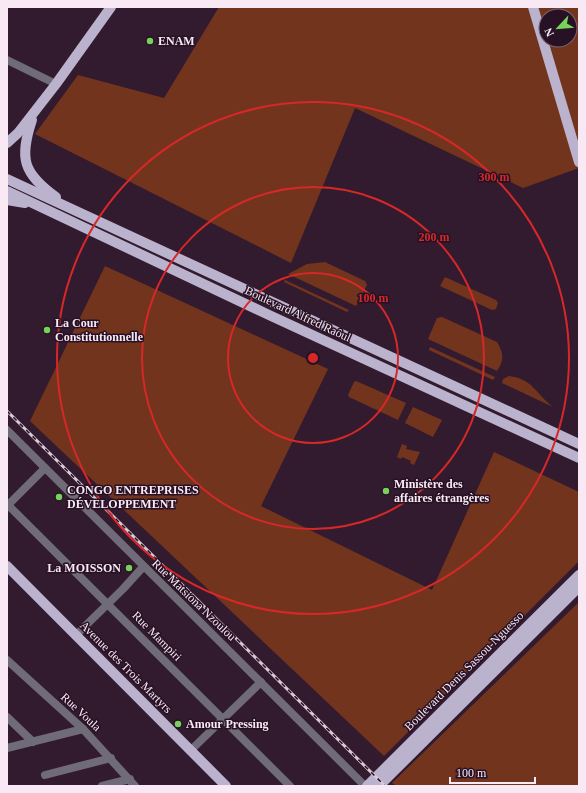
<svg xmlns="http://www.w3.org/2000/svg" width="586" height="793" viewBox="0 0 586 793" font-family="Georgia,serif">
  <style>
    .green { fill: #73341e; fill-rule: evenodd }
    .lines { fill: none; stroke-linecap: round; stroke-linejoin: round }
    .minor { stroke: #6f6b78; stroke-width: 8 }
    .major { stroke: #bbb2ce; stroke-width: 10 }
    .rail-casing { stroke: #d9c8d5; stroke-width: 3 }
    .rail { stroke: #271124; stroke-width: 1.5; stroke-dasharray: 4.5; stroke-linecap: butt }
    .ring { fill: none; stroke: #d62828; stroke-width: 2 }
    .poi-dot { fill: #76d25a; stroke: #271124; stroke-width: 1.5 }
    .labels { text-anchor: middle; stroke-width: 3; stroke-linejoin: round; paint-order: stroke }
    .poi-label { font-size: 12px; font-weight: bold; fill: #f9e9f5; stroke: #271124; text-anchor: start }
    .street-label { font-size: 12px; fill: #f9e9f5; stroke: #271124 }
    .centre { fill: #d62828; stroke: #271124; stroke-width: 2 }
    .ring-label { font-size: 12px; text-anchor: middle; font-weight: bold; fill: #d62828; stroke: #271124; stroke-width: 3; stroke-linejoin: round; paint-order: stroke }
  </style>
  <rect width="100%" height="100%" fill="#321b2e"/>
  <g class="green">
    <path d="M219,7H579V168L523,188L355,108L291,263L35,134L78,75L164,98ZM546,16H570V40H546Z"/>
    <path d="M325,262L365,281L367,285L356,306L288,274L307,264Z"/>
    <path d="M105,266L328,369L261,506L432,590L494,452L579,492V561L384,756L30,421Z"/>
    <path d="M445,277L496,300L498,303L496,309L492,310L440,286Z"/>
    <path d="M285,280L349,310L347,312L284,282Z"/>
    <path d="M442,317L497,342C504,354 504,360 497,371L428,339L437,318Z"/>
    <path d="M430,347L495,377L493,380L429,350Z"/>
    <path d="M509,376C533,379 535,393 553,407L502,383L503,379Z"/>
    <path d="M356,381L406,403L398,420L349,397L348,395L354,382Z"/>
    <path d="M413,407L442,420L433,437L405,423Z"/>
    <path d="M402,444L407,446L406,449L420,452L414,465L410,463L411,461L402,457L401,459L397,457Z"/>
    <path d="M579,602V786H396L392,783Z"/>
  </g>
  <g class="lines">
    <g class="minor">
      <path d="M7,60L56,84"/>
      <path d="M7,430L365,786"/>
      <path d="M7,504L290,786"/>
      <path d="M8,505L45,468"/>
      <path d="M76,635L123,589L143,567"/>
      <path d="M7,660L83,729L135,786"/>
      <path d="M7,717L33,742"/>
      <path d="M7,748L83,729"/>
      <path d="M190,751L261,682"/>
      <path d="M45,775L111,758"/>
      <path d="M102,786L130,779"/>
    </g>
    <g class="major">
      <path d="M533,7L579,162"/>
      <path d="M32,120C19,159 23,173 56,197"/>
      <path d="M7,143L18,133L56,84L111,7"/>
      <path d="M7,179L579,444"/>
      <path d="M7,191L269,315L579,458"/>
      <path d="M7,200L25,203"/>
      <path d="M7,566L226,786"/>
      <path d="M367,786L579,575"/>
      <path d="M379,786L579,587"/>
    </g>
    <defs>
      <path id="rail" d="M7,411L385,786"/>
    </defs>
    <use href="#rail" class="rail-casing"/>
    <use href="#rail" class="rail"/>
  </g>
  <g class="ring">
    <circle cx="313" cy="358" r="85"/>
    <circle cx="313" cy="358" r="171"/>
    <circle cx="313" cy="358" r="256"/>
  </g>
  <g class="poi-dot">
    <circle cx="150" cy="41" r="4"/>
    <circle cx="47" cy="330" r="4"/>
    <circle cx="386" cy="491" r="4"/>
    <circle cx="59" cy="497" r="4"/>
    <circle cx="129" cy="568" r="4"/>
    <circle cx="178" cy="724" r="4"/>
  </g>
  <g class="labels">
    <g class="poi-label">
      <text x="158" y="45">ENAM</text>
      <text x="55" y="327">La Cour<tspan x="55" dy="14">Constitutionnelle</tspan></text>
      <text x="394" y="488">Ministère des<tspan x="394" dy="14">affaires étrangères</tspan></text>
      <text x="67" y="494">CONGO ENTREPRISES<tspan x="67" dy="14">DÉVELOPPEMENT</tspan></text>
      <text x="121" y="572" text-anchor="end">La MOISSON</text>
      <text x="186" y="728">Amour Pressing</text>
    </g>
    <g class="street-label">
      <text transform="translate(298 314) rotate(25)" y="4">Boulevard Alfred Raôul</text>
      <text transform="translate(194 600) rotate(44)" y="4">Rue Matsiona Nzoulou</text>
      <text transform="translate(157 636) rotate(45)" y="4">Rue Mampiri</text>
      <text transform="translate(126 667) rotate(45)" y="4">Avenue des Trois Martyrs</text>
      <text transform="translate(464 671) rotate(-45)" y="4">Boulevard Denis Sassou-Nguesso</text>
      <text transform="translate(81 712) rotate(43)" y="4">Rue Voula</text>
    </g>
  </g>
  <circle cx="313" cy="358" r="6" class="centre"/>
  <g class="ring-label">
    <text x="494" y="181">300 m</text>
    <text x="434" y="241">200 m</text>
    <text x="373" y="302">100 m</text>
  </g>
  <rect width="586" height="793" fill="none" stroke="#f9e9f5" stroke-width="16"/>
  <g transform="translate(558 28) rotate(244)"><circle r="19" fill="#271124" stroke="#7b6778"/>
  <path d="M0-3L7 15L0 10L-7 15Z" fill="#76d25a"/>
  <text y="-6" font-size="11" font-weight="bold" text-anchor="middle" fill="#f9e9f5">N</text>
  </g>
  <path d="M450 777v6h85v-6" fill="none" stroke="#f9e9f5" stroke-width="2"/>
  <text x="456" y="777" font-size="12" fill="#f9e9f5" stroke="#271124" stroke-width="3" paint-order="stroke">100 m</text>
</svg>
